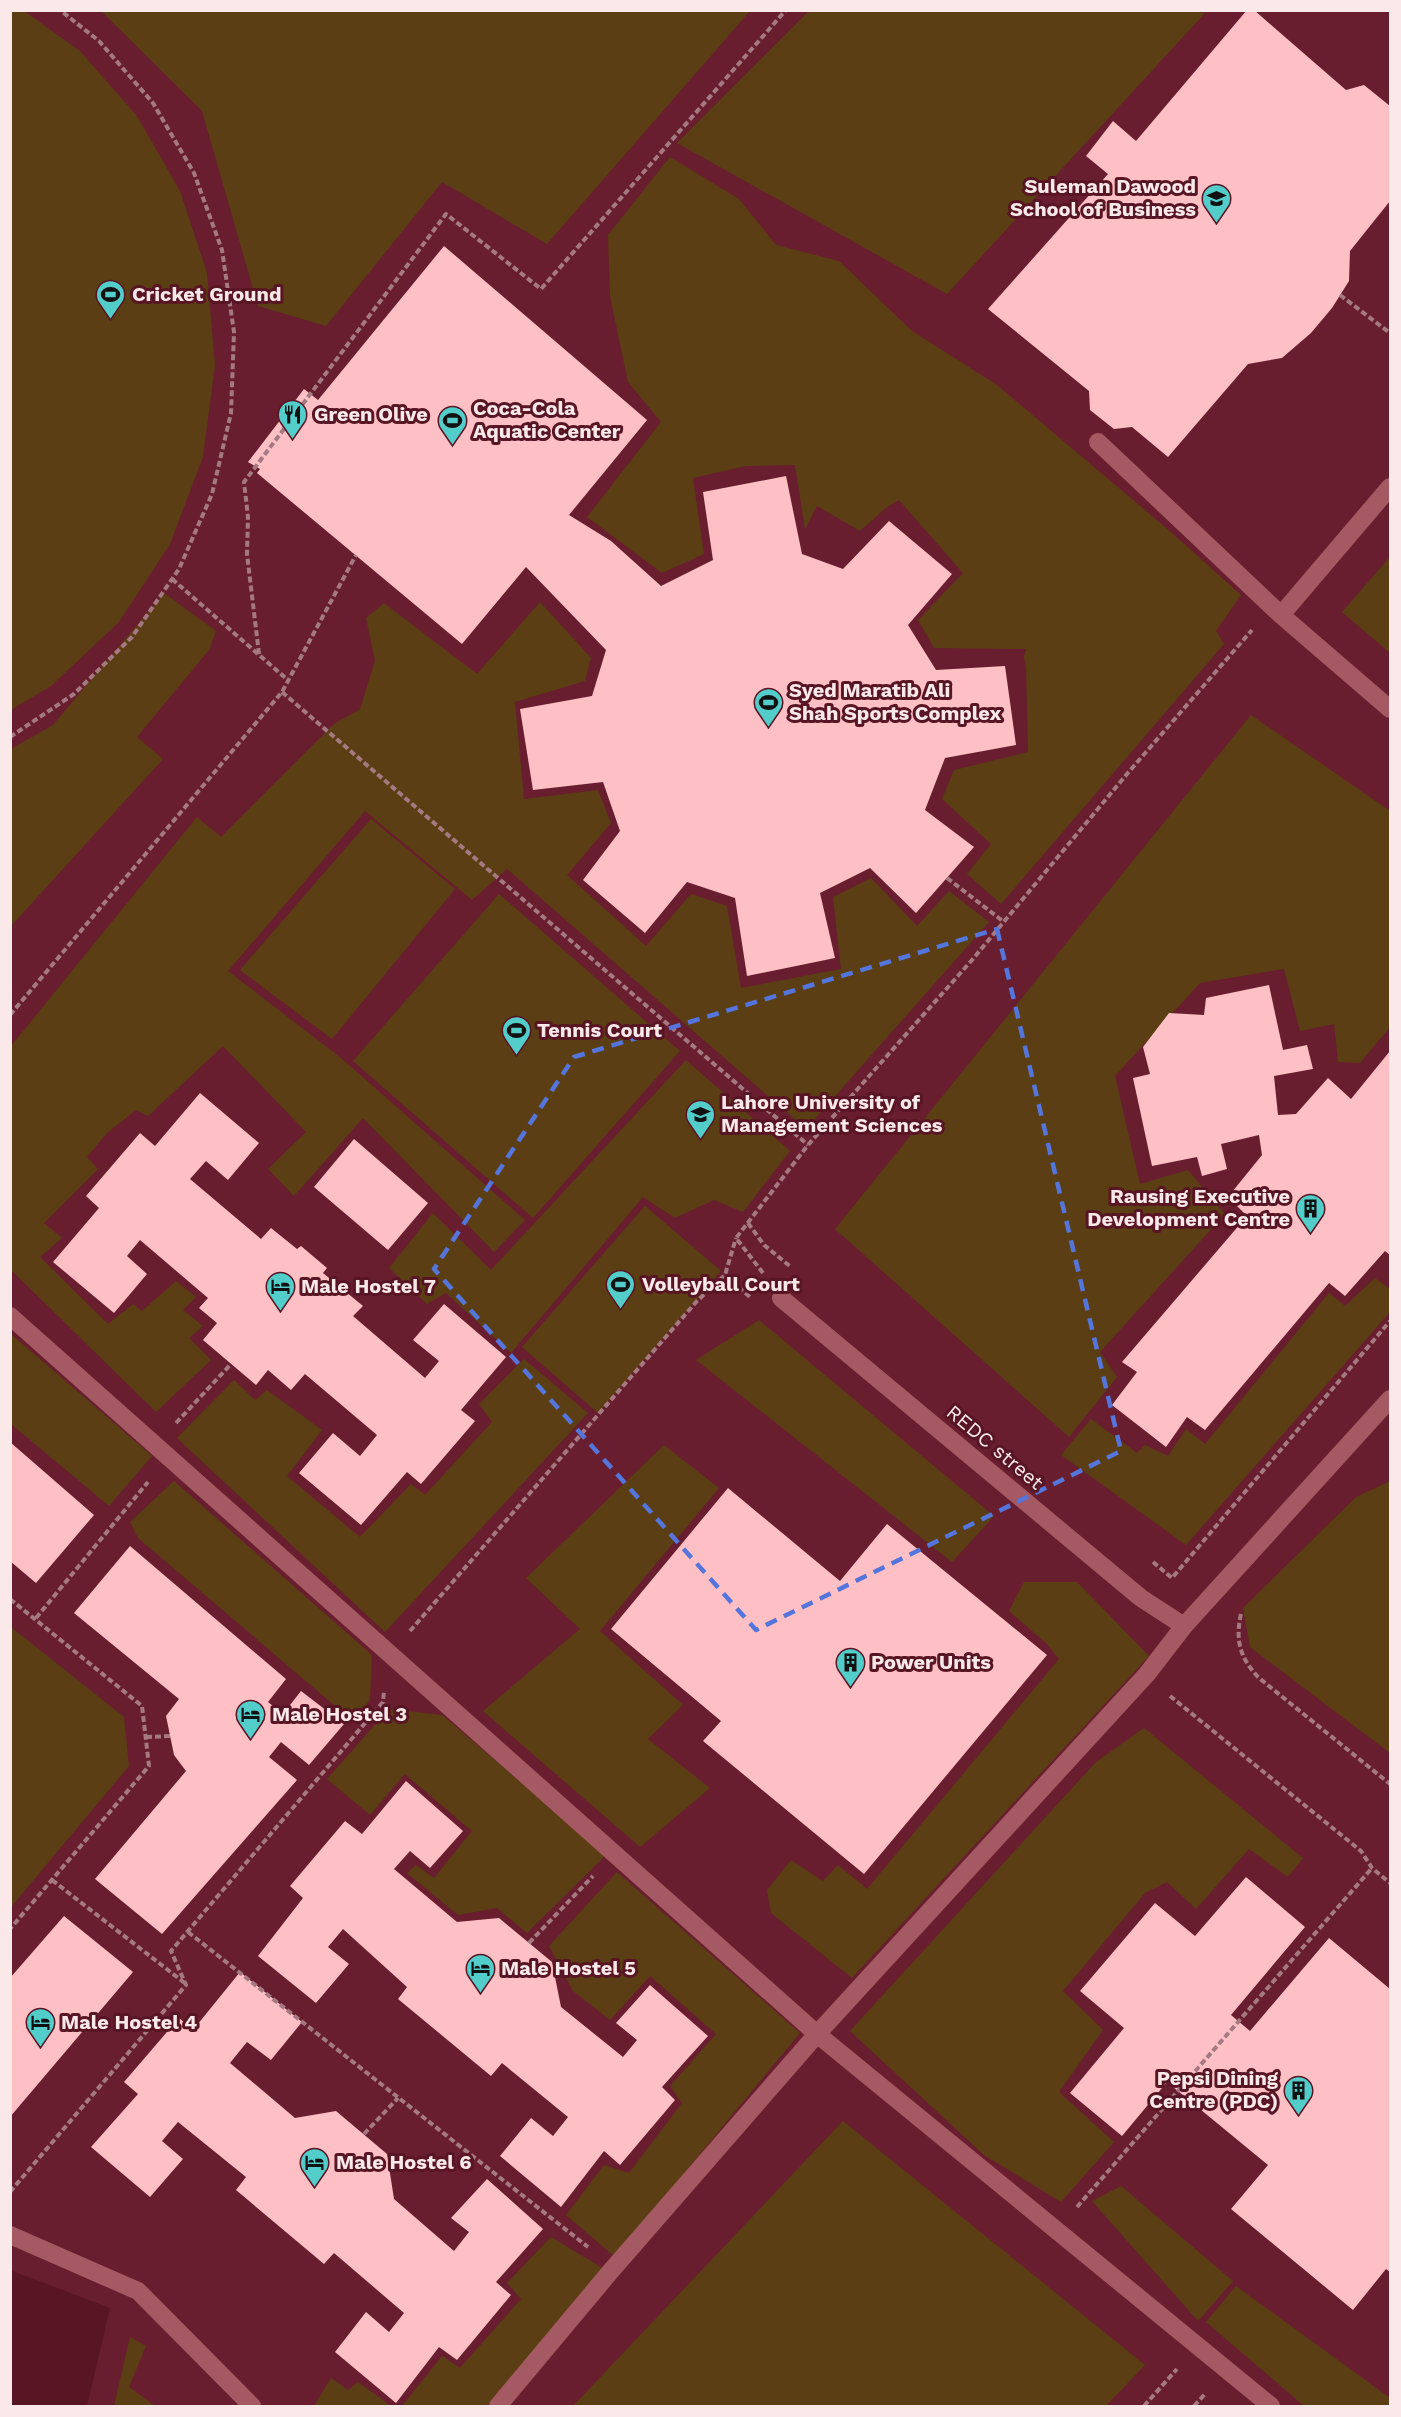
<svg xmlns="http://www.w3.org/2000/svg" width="1401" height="2417" viewBox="0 0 1401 2417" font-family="'Work Sans',sans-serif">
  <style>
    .built { fill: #681e2e }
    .park { fill: #5b3e14 }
    .building { fill: #febfc5 }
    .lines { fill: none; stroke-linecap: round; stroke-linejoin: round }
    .path { stroke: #a57981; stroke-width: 4; stroke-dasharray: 6 3; stroke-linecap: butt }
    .lane { stroke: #a45963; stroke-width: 18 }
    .marked { fill: none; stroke: #5475dc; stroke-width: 4.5; stroke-dasharray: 12 8; stroke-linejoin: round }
    .labels { text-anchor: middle; stroke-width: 6; stroke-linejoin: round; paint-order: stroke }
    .poi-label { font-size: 20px; font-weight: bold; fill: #fbe9ea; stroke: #581523; text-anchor: start }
    .street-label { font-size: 20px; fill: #fbe9ea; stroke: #581523 }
  </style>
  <rect width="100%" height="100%" fill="#581523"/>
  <path class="built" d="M10,11H1390V2406H87L110,2308L10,2270Z"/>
  <g class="park">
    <path d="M1183,10L1205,13L947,294L677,143L809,11Z"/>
    <path d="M10,11H24L80,51L137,116L180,191L207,273L215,365L203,457L170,544L119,622L51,686L11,710Z"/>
    <path d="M101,11H750L547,244L442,182L326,326L258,306L202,111Z"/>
    <path d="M670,157L739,199L776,245L839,261L912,331L997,385L1172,533L1241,595L1216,631L1224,644L1001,904L967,874L991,844L942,799L954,770L1028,752L1026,668L1024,657L1026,649L934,648L918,620L963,573L899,500L887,507L860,531L817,506L805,529L795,465L746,466L693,478L704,554L662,573L587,517L661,422L628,382L610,296L608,235Z"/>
    <path d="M1390,557V653L1342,612Z"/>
    <path d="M164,593L216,631L209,650L137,737L163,759L11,926V749L53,725Z"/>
    <path d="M540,602L591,658L585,681L515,702L524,799L598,790L611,823L567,875L646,946L691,894L727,906L741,988L841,969L833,897L871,878L917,926L949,891L989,922L806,1129L507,869L472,900L365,811L228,971L341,1058L525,1220L494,1252L363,1118L294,1196L268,1169L306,1132L223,1046L148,1116L136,1110L107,1133L87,1157L98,1169L44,1223L62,1238L40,1257L108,1324L133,1304L142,1311L176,1281L196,1297L183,1310L203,1326L189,1338L211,1360L156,1412L11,1270V1046L197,817L221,837L334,724L360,709L375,661L366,618L384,603L477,674Z"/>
    <path d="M1251,715L1390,811V1027L1360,1063L1338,1062L1334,1024L1300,1031L1284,969L1200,983L1115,1076L1140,1184L1188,1170L1225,1214L1100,1352L1117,1377L1069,1437L835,1229Z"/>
    <path d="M371,819L455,889L332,1039L240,970Z"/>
    <path d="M499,894L680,1051L533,1218L353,1061Z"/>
    <path d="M686,1060L790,1151L743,1212L714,1200L675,1218L643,1197L511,1353L446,1293L427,1304L389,1268L433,1213L491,1270Z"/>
    <path d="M645,1206L721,1271L598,1413L522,1347Z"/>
    <path d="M1375,1278L1390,1289V1312L1186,1545L1061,1455L1091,1419L1137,1453L1145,1445L1168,1456L1186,1429L1205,1444L1329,1293L1345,1306Z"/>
    <path d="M759,1320L994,1516L952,1562L696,1360Z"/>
    <path d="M10,1333L152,1456L109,1506L11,1424Z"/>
    <path d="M524,1359L588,1413L385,1632L177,1438L234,1380L255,1400L267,1390L322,1430L287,1476L360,1537L411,1484L425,1495L492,1422L479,1404Z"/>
    <path d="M664,1445L719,1488L600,1631L683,1705L648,1739L710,1788L640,1847L483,1711L580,1629L526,1578Z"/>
    <path d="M174,1481L372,1655L370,1699L355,1723L138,1538L130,1522Z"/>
    <path d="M1390,1481V1753L1250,1647L1243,1608L1356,1497Z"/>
    <path d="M1024,1582H1077L1149,1656L852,1978L771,1913L767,1890L791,1860L823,1881L838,1865L867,1889L1059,1659L1046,1643L1009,1611Z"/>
    <path d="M11,1627L124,1717L129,1766L11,1907Z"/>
    <path d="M389,1709L442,1715L606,1855L527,1933L497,1908L458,1915L407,1873L416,1865L434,1878L472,1831L405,1774L370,1815L327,1779Z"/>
    <path d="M1144,1728L1303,1858L1288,1877L1249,1849L1196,1909L1167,1882L1145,1893L1063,1991L1103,2030L1059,2092L1114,2142L1061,2202L984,2155L850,2031L1096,1762Z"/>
    <path d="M617,1872L800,2033L615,2257L566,2215L604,2165L629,2173L682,2103L670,2086L716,2034L650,1976L610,2020L573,1991L549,1946Z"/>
    <path d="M843,2121L1145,2365L1106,2406H573Z"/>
    <path d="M1121,2186L1233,2281L1198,2321L1092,2201Z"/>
    <path d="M551,2237L604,2269L487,2406H402L442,2356L460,2368L521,2299L507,2283Z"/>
    <path d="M1236,2286L1390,2398V2406H1304L1206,2322Z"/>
    <path d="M130,2337L146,2346L129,2387L155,2406H114Z"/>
    <path d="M331,2378L348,2390L358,2382L391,2406H314Z"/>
  </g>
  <g class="building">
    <path d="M1247,10H1254L1346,90L1364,85L1390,106V201L1350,251L1349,281L1332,308L1311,333L1282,358L1248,364L1168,457L1132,427L1114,429L1090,410L1089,391L988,309L1108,174L1086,156L1113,121L1136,141Z"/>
    <path d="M444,246L647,420L569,515L611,541L661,586L713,560L703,492L786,476L802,554L843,569L889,521L952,574L908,625L936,670L1005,666L1016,745L945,758L925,810L974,847L916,913L870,868L820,893L835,958L747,976L735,898L687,882L645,933L583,880L620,831L603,782L533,790L520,709L592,696L606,650L526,567L462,644L257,473L260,469L248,462L304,389L318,400Z"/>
    <path d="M1269,985L1283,1050L1307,1045L1313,1069L1274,1076L1278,1115L1296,1114L1328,1078L1351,1099L1390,1051V1255L1385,1251L1345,1296L1329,1283L1205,1430L1187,1417L1166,1447L1112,1405L1137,1372L1122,1362L1247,1216L1228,1197L1262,1155L1259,1135L1221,1144L1227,1169L1202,1176L1197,1157L1152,1166L1133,1078L1150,1074L1143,1047L1169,1013L1204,1015L1206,998Z"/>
    <path d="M200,1093L259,1143L228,1180L206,1161L190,1179L261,1239L271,1228L297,1249L301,1246L327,1268L323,1273L363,1306L353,1316L425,1378L439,1361L413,1340L444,1304L506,1357L461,1410L475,1421L421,1484L407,1472L361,1525L299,1473L333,1433L360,1456L377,1435L305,1374L291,1390L268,1370L256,1385L203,1340L217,1323L199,1308L208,1298L140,1240L127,1256L147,1274L114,1313L53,1262L99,1208L86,1196L140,1133L155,1146Z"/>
    <path d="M354,1139L428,1203L388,1250L314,1187Z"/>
    <path d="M10,1442L94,1515L36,1583L10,1561Z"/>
    <path d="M728,1488L840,1581L887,1524L1047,1655L864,1874L703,1741L721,1721L611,1629Z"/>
    <path d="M130,1546L286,1679L268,1702L283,1714L301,1691L344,1724L309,1765L281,1742L269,1757L297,1780L162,1934L95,1879L186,1771L174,1755L166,1716L179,1699L74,1613Z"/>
    <path d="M406,1781L463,1831L430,1868L410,1851L394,1869L457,1922L499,1918L552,1962L561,2007L623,2057L637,2040L616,2023L650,1985L708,2036L662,2087L675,2100L620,2165L604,2151L561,2207L500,2156L531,2118L553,2136L568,2117L502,2063L491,2076L398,1999L407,1987L343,1929L328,1947L349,1964L316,2003L258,1956L303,1898L290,1886L345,1821L362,1834Z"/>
    <path d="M1246,1877L1305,1927L1231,2015L1250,2031L1329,1938L1390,1989V2272L1386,2269L1353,2310L1231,2209L1268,2165L1167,2082L1122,2136L1070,2093L1124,2028L1080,1991L1155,1903L1195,1936Z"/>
    <path d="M64,1916L133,1972L10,2117V1978Z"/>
    <path d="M240,1972L302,2022L271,2060L247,2042L230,2063L295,2118L336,2111L387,2154L394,2199L454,2251L469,2232L451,2218L487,2179L543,2229L496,2282L511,2295L457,2360L439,2347L396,2403L335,2352L366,2312L389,2332L404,2313L334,2253L324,2264L236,2190L246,2177L178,2122L162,2141L183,2159L150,2197L91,2147L138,2094L124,2082L179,2018L193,2030Z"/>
  </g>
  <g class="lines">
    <g class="path">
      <path d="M1340,295L1390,333"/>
      <path d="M172,579L289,681"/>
      <path d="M259,654L247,554L248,517L244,482L446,214L541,289L786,10"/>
      <path d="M282,692L808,1145"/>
      <path d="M10,737L74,694L132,637L179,569L212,494L231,413L234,332L222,250L194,173L153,103L99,41L60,10"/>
      <path d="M947,878L1004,922"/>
      <path d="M10,1015L282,692L356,555"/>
      <path d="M748,1223L764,1245L791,1267"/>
      <path d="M763,1273L736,1238L808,1145L972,960L1127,774L1252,630"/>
      <path d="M725,1275L751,1298"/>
      <path d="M176,1423L231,1364"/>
      <path d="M1153,1562L1172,1578L1390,1321"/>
      <path d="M10,1599L142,1706L149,1766L10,1929"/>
      <path d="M1241,1614C1235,1641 1240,1658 1259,1678L1390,1784"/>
      <path d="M36,1618L148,1482"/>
      <path d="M410,1631L697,1301L725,1275L736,1238"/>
      <path d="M1170,1696L1361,1851L1372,1868L1390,1883"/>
      <path d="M146,1737L171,1736"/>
      <path d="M52,1880L186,1984"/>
      <path d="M188,1932L588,2247"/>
      <path d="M529,1943L593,1876"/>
      <path d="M364,2134L398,2098"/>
      <path d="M10,2192L186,1985L171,1951L383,1702L384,1691"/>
      <path d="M1077,2207L1372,1868"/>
      <path d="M1144,2406L1177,2369"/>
      <path d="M1194,2406L1206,2393"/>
    </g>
    <g class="lane">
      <path d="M1098,442L1281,615L1390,709"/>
      <path d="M1281,615L1390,487"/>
      <path d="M781,1298L1141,1598L1184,1626"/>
      <path d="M10,1316L817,2034L1271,2406"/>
      <path d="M10,2235L138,2291L252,2406"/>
      <path d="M498,2406L610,2272L817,2034L1147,1674L1184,1626L1390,1399"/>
    </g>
  </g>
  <path class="marked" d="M997,929L1121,1451L756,1630L434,1269L574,1057Z"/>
  <defs>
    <symbol id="university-pin" viewBox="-11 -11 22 30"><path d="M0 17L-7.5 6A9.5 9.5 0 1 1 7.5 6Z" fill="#53cdca" stroke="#581523"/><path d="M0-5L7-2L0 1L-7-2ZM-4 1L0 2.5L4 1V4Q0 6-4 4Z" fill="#111"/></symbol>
    <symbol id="stadium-pin" viewBox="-11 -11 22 30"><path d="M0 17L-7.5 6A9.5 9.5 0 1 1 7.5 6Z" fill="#53cdca" stroke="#581523"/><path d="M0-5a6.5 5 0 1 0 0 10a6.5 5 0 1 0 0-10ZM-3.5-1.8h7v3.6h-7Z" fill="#111"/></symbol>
    <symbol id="restaurant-pin" viewBox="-11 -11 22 30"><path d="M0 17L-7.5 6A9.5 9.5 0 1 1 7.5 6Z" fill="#53cdca" stroke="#581523"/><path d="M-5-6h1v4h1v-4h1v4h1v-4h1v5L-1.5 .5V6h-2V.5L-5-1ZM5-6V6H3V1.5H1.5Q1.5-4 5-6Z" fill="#111"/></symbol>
    <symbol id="building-pin" viewBox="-11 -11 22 30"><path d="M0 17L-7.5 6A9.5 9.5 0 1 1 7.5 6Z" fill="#53cdca" stroke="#581523"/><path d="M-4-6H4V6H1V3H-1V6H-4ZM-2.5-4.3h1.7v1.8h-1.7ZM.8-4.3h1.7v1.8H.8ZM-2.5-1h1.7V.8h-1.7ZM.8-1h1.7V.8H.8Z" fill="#111"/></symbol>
    <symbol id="hotel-pin" viewBox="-11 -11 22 30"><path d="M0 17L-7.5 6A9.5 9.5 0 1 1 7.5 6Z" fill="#53cdca" stroke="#581523"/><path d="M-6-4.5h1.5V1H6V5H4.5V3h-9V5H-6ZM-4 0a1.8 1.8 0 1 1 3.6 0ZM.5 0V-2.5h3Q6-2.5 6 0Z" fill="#111"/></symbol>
  </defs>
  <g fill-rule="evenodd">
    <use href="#university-pin" x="1200" y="182" width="33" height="45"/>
    <use href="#stadium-pin" x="94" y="278" width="33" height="45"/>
    <use href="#restaurant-pin" x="276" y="398" width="33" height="45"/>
    <use href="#stadium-pin" x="436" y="404" width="33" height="45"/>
    <use href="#stadium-pin" x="752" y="686" width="33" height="45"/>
    <use href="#stadium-pin" x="500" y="1014" width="33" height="45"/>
    <use href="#university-pin" x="684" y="1098" width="33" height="45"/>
    <use href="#building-pin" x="1294" y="1192" width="33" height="45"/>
    <use href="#stadium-pin" x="604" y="1268" width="33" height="45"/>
    <use href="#hotel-pin" x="264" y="1270" width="33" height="45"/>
    <use href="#building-pin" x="834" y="1646" width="33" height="45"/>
    <use href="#hotel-pin" x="234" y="1698" width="33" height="45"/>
    <use href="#hotel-pin" x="464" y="1952" width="33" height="45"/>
    <use href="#hotel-pin" x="24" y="2006" width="33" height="45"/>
    <use href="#building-pin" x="1282" y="2074" width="33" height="45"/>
    <use href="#hotel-pin" x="298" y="2146" width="33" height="45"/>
  </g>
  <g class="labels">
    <g class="poi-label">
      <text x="1196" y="193" text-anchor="end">Suleman Dawood<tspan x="1196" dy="23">School of Business</tspan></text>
      <text x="132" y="301">Cricket Ground</text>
      <text x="473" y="415">Coca-Cola<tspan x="473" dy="23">Aquatic Center</tspan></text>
      <text x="314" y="421">Green Olive</text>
      <text x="789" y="697">Syed Maratib Ali<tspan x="789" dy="23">Shah Sports Complex</tspan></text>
      <text x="537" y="1037">Tennis Court</text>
      <text x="721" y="1109">Lahore University of<tspan x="721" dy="23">Management Sciences</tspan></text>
      <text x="1290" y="1203" text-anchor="end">Rausing Executive<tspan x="1290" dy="23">Development Centre</tspan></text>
      <text x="642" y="1291">Volleyball Court</text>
      <text x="301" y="1293">Male Hostel 7</text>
      <text x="871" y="1669">Power Units</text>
      <text x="272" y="1721">Male Hostel 3</text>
      <text x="501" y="1975">Male Hostel 5</text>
      <text x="61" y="2029">Male Hostel 4</text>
      <text x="1278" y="2085" text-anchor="end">Pepsi Dining<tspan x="1278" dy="23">Centre (PDC)</tspan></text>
      <text x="336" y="2169">Male Hostel 6</text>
    </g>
    <g class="street-label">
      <text transform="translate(995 1447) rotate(40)" y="7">REDC street</text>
    </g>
  </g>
  <rect width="1401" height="2417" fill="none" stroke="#fbe9ea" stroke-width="24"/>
</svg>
